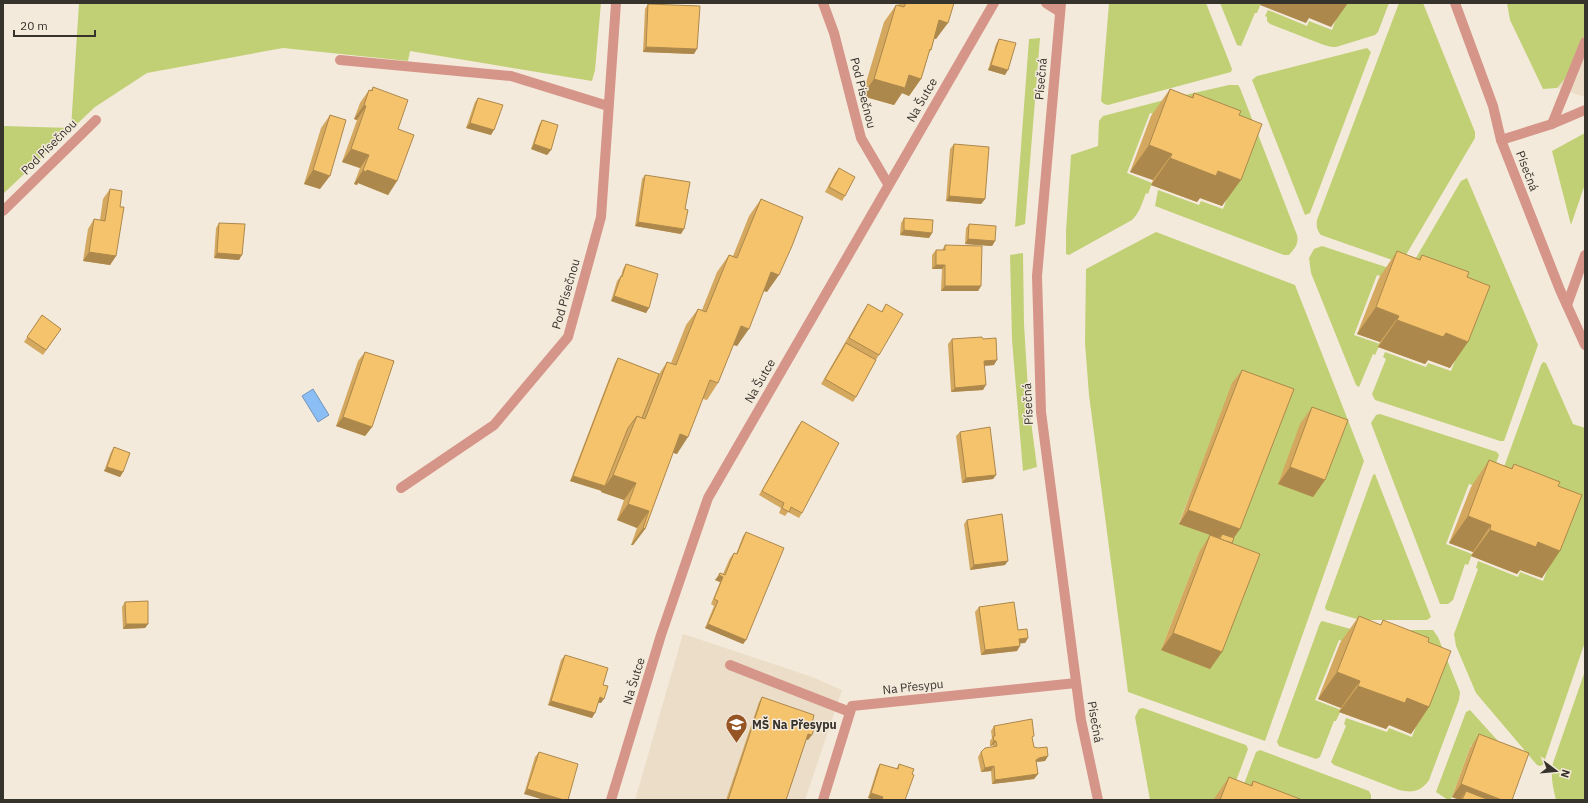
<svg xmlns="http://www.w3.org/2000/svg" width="1588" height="803" viewBox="0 0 1588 803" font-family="'IBM Plex Sans',sans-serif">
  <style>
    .built { fill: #ebddc7 }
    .green { fill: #c1d075; fill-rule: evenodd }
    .water { fill: #8bbef5; stroke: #7294b9 }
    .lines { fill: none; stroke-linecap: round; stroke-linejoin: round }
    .minor { stroke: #d69589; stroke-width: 10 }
    .wall { fill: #d4a85e }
    .shaded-wall { fill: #ac884c }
    .building { fill: #f6c36d; stroke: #ac884c }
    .labels { text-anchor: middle; stroke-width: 3; stroke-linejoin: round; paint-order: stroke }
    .street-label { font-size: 12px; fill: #36322c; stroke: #f4eadb }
    .poi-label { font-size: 12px; font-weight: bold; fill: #36322c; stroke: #f4eadb; text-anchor: start }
  </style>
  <rect width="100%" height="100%" fill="#f4eadb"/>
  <g class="built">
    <path d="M1585,33V97L1557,88L1570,73Z"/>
    <path d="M683,634L812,677L842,690L805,800H635Z"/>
  </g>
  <g class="green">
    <path d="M79,3H601L595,70L592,81L410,51L408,61L283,48L147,73L95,107L3,194V126L71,128Z"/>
    <path d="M1109,3H1206L1232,69L1231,72L1108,105L1104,104L1101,101Z"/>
    <path d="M1220,3H1261L1257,13H1255L1241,46L1237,45Z"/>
    <path d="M1342,3H1389L1378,32L1375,35L1336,47H1332L1324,45L1270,24L1267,21V17L1265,16L1268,10L1307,26L1309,21L1332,30Z"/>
    <path d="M1399,3H1423L1475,132V138L1403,260L1398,262L1321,235C1317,231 1316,226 1317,220Z"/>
    <path d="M1507,3H1585V33L1570,73L1557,88L1543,89L1510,20Z"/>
    <path d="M1040,38L1025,224L1015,227L1029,39Z"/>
    <path d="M1367,48L1371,52L1310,213L1305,215L1252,80L1257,76Z"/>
    <path d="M1229,85H1238L1240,88L1297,235C1299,244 1295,248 1289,255H1284L1155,206L1158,190L1199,205L1201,201L1223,209L1246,149L1177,117L1185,95Z"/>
    <path d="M1172,98L1167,119L1150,113L1127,173L1152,183L1148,194L1146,193C1142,203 1140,212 1132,220L1069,255L1066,254V231L1071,155L1098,146L1099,121L1103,116Z"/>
    <path d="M1585,133V184L1571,225L1552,151Z"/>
    <path d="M1467,178L1538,345L1504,441H1500L1375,400L1372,394L1386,359L1383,357L1385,352L1426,367L1428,363L1451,371L1474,311L1410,268L1461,181Z"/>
    <path d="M1156,232L1295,285L1364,461L1265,741L1128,692L1089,395L1085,343L1086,269ZM1233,383L1223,561L1161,650L1199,552L1219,538L1179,523Z"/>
    <path d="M1322,246L1395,270V281L1377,275L1354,335L1380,344L1375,355L1373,354L1359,387L1356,385L1311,273L1309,258L1314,249Z"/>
    <path d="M1023,253L1024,324L1029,406L1037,467L1023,471L1012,340L1010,255Z"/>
    <path d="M1543,362L1546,363L1573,424L1585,428V642L1543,765L1540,766L1537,765L1476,693L1456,646L1454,634L1478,569L1476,568L1478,561L1518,577L1520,572L1543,581L1565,522L1496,489L1541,365Z"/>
    <path d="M1380,414L1497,452L1499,455L1486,490L1469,484L1446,544L1472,554L1468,565L1465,564L1453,600L1448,604H1440L1371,423L1376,415Z"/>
    <path d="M1375,474L1431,617L1427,620H1360L1326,610L1325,607L1373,475Z"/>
    <path d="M1322,621L1358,631L1356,646L1339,640L1315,700L1341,710L1336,721H1334L1320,757L1316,759L1279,746L1277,742L1320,623Z"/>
    <path d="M1373,630H1433L1438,637L1460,692L1459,700L1429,780C1421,792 1412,793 1399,790L1334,765L1331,762L1346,726L1344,724L1346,718L1387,732L1389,728L1412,737L1434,678Z"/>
    <path d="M1585,671V799L1556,800C1553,788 1550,775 1553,763Z"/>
    <path d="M1143,708L1246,745L1248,749L1229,800H1150L1135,717L1139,709Z"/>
    <path d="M1470,710L1517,762L1471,745L1452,797L1450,800H1448L1436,792L1466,712Z"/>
    <path d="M1260,750L1369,791L1371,795V800H1238L1256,752Z"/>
  </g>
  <path class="water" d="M313,389L329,415L318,422L302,396Z"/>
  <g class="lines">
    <g class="minor">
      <path d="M823,3L834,33L861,138L888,184"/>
      <path d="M1046,3L1060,12"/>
      <path d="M1061,3L1037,276L1041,412L1081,720L1098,800"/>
      <path d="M1455,3L1493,106L1501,140L1560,290L1585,345"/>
      <path d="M340,60L511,76L608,106"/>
      <path d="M1552,124L1585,42"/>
      <path d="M1501,140L1552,124L1585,110"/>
      <path d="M3,211L96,120"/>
      <path d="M1567,305L1585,255"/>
      <path d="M401,488L494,425L568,337L601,217L616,3"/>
      <path d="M730,665L850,712"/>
      <path d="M611,800L661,635L708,498L994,3"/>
      <path d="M823,800L852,706L1076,683"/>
    </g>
  </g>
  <g class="wall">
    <path d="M899,3H954L936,39H934L931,50L929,53L921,79L909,96L902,93L894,105L862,96L884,22L896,5L898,6Z"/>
    <path d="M648,4L694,54L643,52L645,9Z"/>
    <path d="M999,39L1005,75L988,70L996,44Z"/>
    <path d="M373,87L398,129L397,181L388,195L358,183L357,185L354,184L360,168L342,162L357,120L354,119L360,103L369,90H371Z"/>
    <path d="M1170,89L1191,97L1194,93L1239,115L1222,206L1200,198L1197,202L1151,185L1153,180L1130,172L1151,116Z"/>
    <path d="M478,98L491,135L466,128L475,102Z"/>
    <path d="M330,115L320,189L304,184L321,128Z"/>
    <path d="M542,120L551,150L547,155L531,149L539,125Z"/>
    <path d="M954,144L985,199L981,204L946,201L950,149Z"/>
    <path d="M839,168L845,196L842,201L825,192L835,173Z"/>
    <path d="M645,175L681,234L635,226L642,179Z"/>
    <path d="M110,189L120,207L116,256L110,265L83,261L88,229L94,219L100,220L103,199Z"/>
    <path d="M761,199L767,292L764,291L737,346L733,345L718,383L707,400L703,399L677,454L673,453L645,529L633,545H631L637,528L617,520L624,500L601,492L602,491L570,481L615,363L618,358L659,374L667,362L671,363L686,325L698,309L702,310L717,272L729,255L733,256L749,216Z"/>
    <path d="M904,218L932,233L929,238L900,235L901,223Z"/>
    <path d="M219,223L239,260L214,258L216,228Z"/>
    <path d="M969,224L995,241L992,246L965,244L966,228Z"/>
    <path d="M945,245L981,286L978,291H941L942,269H932V255L936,250H942Z"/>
    <path d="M1397,251L1419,259L1422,255L1467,277L1450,368L1428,360L1425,364L1378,347L1380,342L1357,334L1379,278Z"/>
    <path d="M626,264L649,308L646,313L611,301L617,281L621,276L623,269Z"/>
    <path d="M868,304L881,312L886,304L879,355L876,360L856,397L853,402L821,384L862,313Z"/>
    <path d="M42,315L61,329L43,355L24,342Z"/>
    <path d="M952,339H983L994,365L984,366L983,390L951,392L948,344Z"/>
    <path d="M365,352L372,427L365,436L336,426L358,361Z"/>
    <path d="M1242,370L1240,529L1234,538L1232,543L1222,652L1210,669L1161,650L1199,552L1210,535L1179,524L1232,383Z"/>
    <path d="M1312,407L1325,480L1313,497L1278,484L1300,424Z"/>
    <path d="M802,421V513L799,518L788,512L785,516L779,513L781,508L759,495L798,426Z"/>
    <path d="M960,432L996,475L993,479L962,483L956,436Z"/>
    <path d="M114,447L123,472L120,477L104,471L111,452Z"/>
    <path d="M1489,460L1511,468L1514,464L1558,486L1542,578L1520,570L1517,574L1471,556L1473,552L1449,543L1471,487Z"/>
    <path d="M967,520L1005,565L970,570L964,524Z"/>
    <path d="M746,532V640L743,644L705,628L714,606L711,604L720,582L715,580L716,579L720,573L723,574L730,558L734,553L736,554L743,536Z"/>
    <path d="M125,602L148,624L145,628L123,629L122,607Z"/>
    <path d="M979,607L1018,630L1028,638L1025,643H1020L1017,651L981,655L975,612Z"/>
    <path d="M1359,616L1380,625L1383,620L1428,642L1429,707L1411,734L1389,725L1386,729L1339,712L1341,708L1318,699L1340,643Z"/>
    <path d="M565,655L603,685L601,703H598L592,718L548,705L561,660Z"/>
    <path d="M762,697L812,723L808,740L806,739L786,800H726L759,702Z"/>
    <path d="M994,726L1032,739L1034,747L1048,756L1045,761L1036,762L1038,774L1034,779L992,784L991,771L981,772L978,757L981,752L993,747V745L990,746V741L992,738L991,731Z"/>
    <path d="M1479,734L1512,800H1459L1452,797L1470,748Z"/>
    <path d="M539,752L568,800L524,794L535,757Z"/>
    <path d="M880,764L896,769L899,764L905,800H875L868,798L877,769Z"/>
    <path d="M1229,777L1250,785L1253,781L1299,800H1213Z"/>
  </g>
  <g class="shaded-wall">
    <path d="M1261,3H1348L1331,27L1309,18L1306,23L1260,5Z"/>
    <path d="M939,20L948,23L936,39L927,37Z"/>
    <path d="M646,47L697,49L694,54L643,52Z"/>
    <path d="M991,65L1008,70L1005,75L988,70Z"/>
    <path d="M909,75L921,79L909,96L902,93L894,105L862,96L874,79Z"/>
    <path d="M364,105L366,106L357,120L354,119Z"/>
    <path d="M470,123L494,130L491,135L466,128Z"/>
    <path d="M534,144L551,150L547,155L531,149Z"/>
    <path d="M1149,145L1172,154L1153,180L1130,172Z"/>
    <path d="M351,149L369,155L360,168L342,162Z"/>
    <path d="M1170,158L1218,171L1241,180L1222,206L1200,198L1197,202L1151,185Z"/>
    <path d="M313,170L330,176L320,189L304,184Z"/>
    <path d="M363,170H367L397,181L388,195L358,183L357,185L354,184Z"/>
    <path d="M949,196L985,199L981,204L946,201Z"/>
    <path d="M638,222L684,229L681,234L635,226Z"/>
    <path d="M904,230L932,233L929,238L900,235Z"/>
    <path d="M968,239L995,241L992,246L965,244Z"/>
    <path d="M89,252L116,256L110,265L83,261Z"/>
    <path d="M217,253L242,255L239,260L214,258Z"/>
    <path d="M936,265H945L942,269H932Z"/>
    <path d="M771,272L779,275L767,292L759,289Z"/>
    <path d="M945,286H981L978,291H941Z"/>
    <path d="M614,296L649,308L646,313L611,301Z"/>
    <path d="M1376,307L1399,316L1380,342L1357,334Z"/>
    <path d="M1397,320L1446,333L1468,342L1450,368L1428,360L1425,364L1378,347Z"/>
    <path d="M741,326L749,329L737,346L729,343Z"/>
    <path d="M997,360L994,365L981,366L984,361Z"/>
    <path d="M986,385L983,390L951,392L955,388Z"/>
    <path d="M343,417L372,427L365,436L336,426Z"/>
    <path d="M680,434L688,437L677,454L668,451Z"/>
    <path d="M107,467L123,472L120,477L104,471Z"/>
    <path d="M1290,467L1325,480L1313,497L1278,484Z"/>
    <path d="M613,475L636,483L624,500L601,492Z"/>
    <path d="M996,475L993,479L962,483L966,478Z"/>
    <path d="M573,476L605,486L602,491L570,481Z"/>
    <path d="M628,504L649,511L637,528L617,520Z"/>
    <path d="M1188,510L1240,529L1230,543L1222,534L1219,538L1179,524Z"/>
    <path d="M1468,516L1491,525L1473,552L1449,543Z"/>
    <path d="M643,528L645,529L633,545H631Z"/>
    <path d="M1490,530L1538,542L1560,551L1542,578L1520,570L1517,574L1471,556Z"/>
    <path d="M1008,561L1005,565L970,570L974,565Z"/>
    <path d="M719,575L723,577L720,582L715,580Z"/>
    <path d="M126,624H148L145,628L123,629Z"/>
    <path d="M708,624L746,640L743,644L705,628Z"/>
    <path d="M1173,633L1222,652L1210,669L1161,650Z"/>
    <path d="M1028,638L1025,643L1016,644L1019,639Z"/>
    <path d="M1020,646L1017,651L981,655L985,650Z"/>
    <path d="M1337,672L1360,681L1341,708L1318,699Z"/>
    <path d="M1358,686L1407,698L1429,707L1411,734L1389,725L1386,729L1339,712Z"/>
    <path d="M600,697L604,699L601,703L596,702Z"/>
    <path d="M551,701L595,713L592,718L548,705Z"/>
    <path d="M808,734L812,735L808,740L805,739Z"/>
    <path d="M994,741H996L993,745L990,746Z"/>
    <path d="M1048,756L1045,761L1035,762L1036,760L1039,758Z"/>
    <path d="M994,766L991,771L981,772L985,768Z"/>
    <path d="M1038,774L1034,779L992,784L995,780Z"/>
    <path d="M1461,784L1502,800H1462L1466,791L1460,800L1452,797Z"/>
    <path d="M527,789L564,800H544L524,794Z"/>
    <path d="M871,793L883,797L881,800H875L868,798Z"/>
  </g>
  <g class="building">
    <path d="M906,3H954L948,23L939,20L931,50L930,49L921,79L909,75L905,88L874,79L896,5L904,7Z"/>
    <path d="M648,4L700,6L697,49L646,47Z"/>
    <path d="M999,39L1016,43L1008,70L991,65Z"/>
    <path d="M373,87L408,100L398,129L414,135L397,181L367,170L366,172L363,170L369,155L351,149L366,106L364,105L369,90L372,91Z"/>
    <path d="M1170,89L1193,98L1194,93L1241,111L1239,115L1262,124L1241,180L1218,171L1216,176L1170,158L1172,154L1149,145Z"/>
    <path d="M478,98L503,105L494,130L470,123Z"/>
    <path d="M330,115L346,120L330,176L313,170Z"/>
    <path d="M542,120L558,125L551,150L534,144Z"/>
    <path d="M954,144L989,147L985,199L949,196Z"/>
    <path d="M839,168L855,177L845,196L829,187Z"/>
    <path d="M645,175L690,182L685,209L688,210L684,229L638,222Z"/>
    <path d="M110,189L122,191L120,207H124L116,256L89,252L94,219L105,221Z"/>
    <path d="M761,199L803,217L792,246L779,275L771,272L749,329L741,326L718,383L710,380L688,437L680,434L645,529L643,528L649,511L628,504L636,483L613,475L637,416L645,419L667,362L676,365L698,309L706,312L729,255L737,258Z"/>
    <path d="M904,218L933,220L932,233L904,230Z"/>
    <path d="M219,223L245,224L242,255L217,253Z"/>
    <path d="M969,224L996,226L995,241L968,239Z"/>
    <path d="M945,245L982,246L981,286H945V265H936V250H945Z"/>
    <path d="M1397,251L1420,260L1422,255L1469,272L1467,277L1490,286L1468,342L1446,333L1443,337L1397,320L1399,316L1376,307Z"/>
    <path d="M626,264L658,274L649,308L614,296L621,276L622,277Z"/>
    <path d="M868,304L882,312L886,304L903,314L879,355L849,338Z"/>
    <path d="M42,315L61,329L46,350L27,337Z"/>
    <path d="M982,337L983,339L996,338L997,360L984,361L986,385L955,388L952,339Z"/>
    <path d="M846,343L876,360L856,397L825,379Z"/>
    <path d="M365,352L394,361L372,427L343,417Z"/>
    <path d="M618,358L659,374L642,418L637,416L628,428L605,486L573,476Z"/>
    <path d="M1242,370L1294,389L1240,529L1188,510Z"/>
    <path d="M1312,407L1348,420L1325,480L1290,467Z"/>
    <path d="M802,421L839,443L802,513L791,507L789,512L782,508L784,503L762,491Z"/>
    <path d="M990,427L996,475L966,478L960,432Z"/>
    <path d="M114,447L130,453L123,472L107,467Z"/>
    <path d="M1489,460L1512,469L1514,464L1560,482L1558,486L1582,495L1560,551L1538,542L1536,547L1490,530L1491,525L1468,516Z"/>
    <path d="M1002,514L1008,561L974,565L967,520Z"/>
    <path d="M746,532L784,548L746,640L708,624L718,601L714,599L723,577L719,575V574L720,573L725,575L734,553L737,554Z"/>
    <path d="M1222,534L1234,538L1232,543L1220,539Z"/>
    <path d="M1210,535L1260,554L1222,652L1173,633Z"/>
    <path d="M148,601V624H126L125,602Z"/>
    <path d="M1014,602L1018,630L1027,629L1028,638L1019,639L1020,646L985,650L979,607Z"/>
    <path d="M1359,616L1381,625L1383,620L1429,638L1428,642L1451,651L1429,707L1407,698L1405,703L1358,686L1360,681L1337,672Z"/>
    <path d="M565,655L608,668L603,685L608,686L604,699L600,697L595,713L551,701Z"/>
    <path d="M762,697L814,715L812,723L815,725L812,735L808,734L786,800H728Z"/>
    <path d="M1032,719L1034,736L1032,737L1034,747L1038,748L1047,747L1048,756L1039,758L1036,760L1038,774L995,780L994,766L985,768L981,752L985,748L997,746L996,741H994L993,736H995L994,726Z"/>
    <path d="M1479,734L1529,753L1512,800H1502L1461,784Z"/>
    <path d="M539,752L578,764L568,800H564L527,789Z"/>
    <path d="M880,764L898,769L899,764L914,769L912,774L914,775L905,800H882L883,797L871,793Z"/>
    <path d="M1229,777L1252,786L1253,781L1300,799L1299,800H1220Z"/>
    <path d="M1466,791L1489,800H1462Z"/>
  </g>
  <defs>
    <symbol id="school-pin" viewBox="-11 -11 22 30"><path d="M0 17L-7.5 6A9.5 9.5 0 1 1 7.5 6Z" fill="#965324" stroke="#f4eadb"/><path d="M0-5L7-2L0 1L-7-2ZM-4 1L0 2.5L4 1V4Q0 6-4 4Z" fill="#fff"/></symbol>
  </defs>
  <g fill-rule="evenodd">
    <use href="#school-pin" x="724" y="712" width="25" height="34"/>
  </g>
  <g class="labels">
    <g class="street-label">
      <text transform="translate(1041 79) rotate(-85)" y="4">Písečná</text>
      <text transform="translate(863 93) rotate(76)" y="4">Pod Písečnou</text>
      <text transform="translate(922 100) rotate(-60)" y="4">Na Šutce</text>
      <text transform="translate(49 147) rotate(-45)" y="4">Pod Písečnou</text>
      <text transform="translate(1527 171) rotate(69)" y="4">Písečná</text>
      <text transform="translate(566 294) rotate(-74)" y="4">Pod Písečnou</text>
      <text transform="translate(760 381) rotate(-60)" y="4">Na Šutce</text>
      <text transform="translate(1028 404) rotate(-93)" y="4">Písečná</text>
      <text transform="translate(634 681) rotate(-73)" y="4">Na Šutce</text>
      <text transform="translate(913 687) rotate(-6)" y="4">Na Přesypu</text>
      <text transform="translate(1095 722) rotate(80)" y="4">Písečná</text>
    </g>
    <g class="poi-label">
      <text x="752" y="729">MŠ Na Přesypu</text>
    </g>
  </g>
  <rect width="1588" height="803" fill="none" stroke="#36322c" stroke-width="8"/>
  <g transform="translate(1556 771) rotate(106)" stroke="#f4eadb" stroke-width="3" paint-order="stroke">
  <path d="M0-3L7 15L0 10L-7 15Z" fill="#36322c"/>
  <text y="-6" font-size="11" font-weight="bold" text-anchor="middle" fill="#36322c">N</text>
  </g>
  <path d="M14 30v6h81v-6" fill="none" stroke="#36322c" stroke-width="2"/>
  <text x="20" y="30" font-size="12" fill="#36322c" stroke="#f4eadb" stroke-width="3" paint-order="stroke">20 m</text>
</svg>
